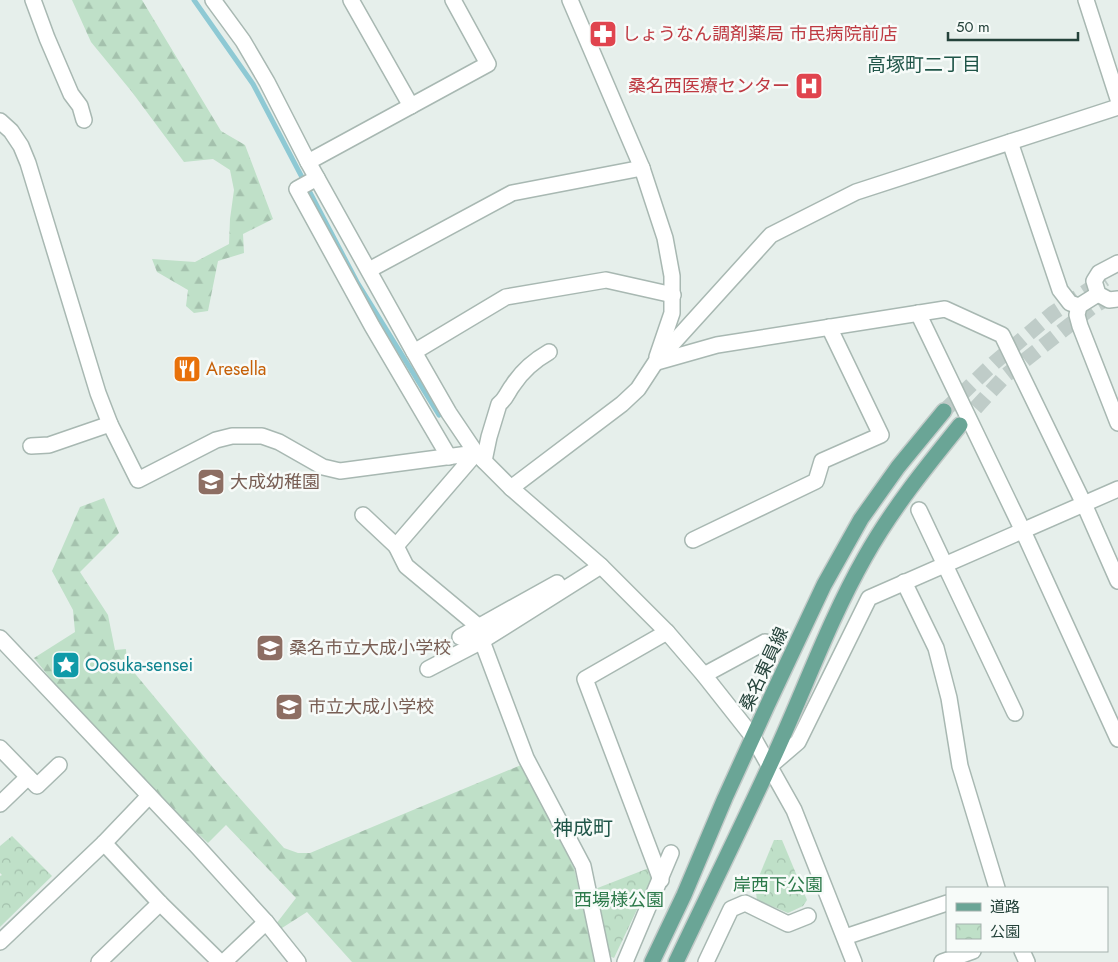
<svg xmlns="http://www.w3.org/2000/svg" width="1118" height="962" viewBox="0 0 1118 962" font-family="Jost,'Noto Sans JP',sans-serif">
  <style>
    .forest { fill: url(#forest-firs) }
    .park { fill: url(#park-crowns) }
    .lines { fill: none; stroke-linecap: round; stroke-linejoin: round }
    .stream { stroke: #8ec9d4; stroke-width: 5 }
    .major-tunnel { stroke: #bfccc8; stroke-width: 15; stroke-dasharray: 15 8; stroke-linecap: butt }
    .minor-casing { stroke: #a8b8b2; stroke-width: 18 }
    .major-casing { stroke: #c2cac8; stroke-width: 18 }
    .minor { stroke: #fff; stroke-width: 15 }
    .major { stroke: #6aa596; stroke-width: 15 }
    .labels { text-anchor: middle; stroke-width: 5; stroke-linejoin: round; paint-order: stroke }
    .health-label { font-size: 18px; fill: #be3a42; stroke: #f7fbf9; text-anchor: start }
    .food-label { font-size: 18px; fill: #c56008; stroke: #f7fbf9; text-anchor: start }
    .education-label { font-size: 18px; fill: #785e54; stroke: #f7fbf9; text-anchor: start }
    .culture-label { font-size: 18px; fill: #0d838f; stroke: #f7fbf9; text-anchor: start }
    .street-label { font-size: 18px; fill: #24423a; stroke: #f7fbf9 }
    .park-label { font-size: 18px; fill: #2d7a4b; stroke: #f7fbf9 }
    .neighbourhood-label { font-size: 19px; fill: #1f5548; stroke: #f7fbf9 }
    .quarter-label { font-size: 20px; fill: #1f5548; stroke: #f7fbf9 }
  </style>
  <defs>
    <pattern id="forest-firs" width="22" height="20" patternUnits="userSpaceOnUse" patternTransform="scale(1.25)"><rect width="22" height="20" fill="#bfe0c8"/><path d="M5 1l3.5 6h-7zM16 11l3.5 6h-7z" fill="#a4c1ad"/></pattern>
    <pattern id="park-crowns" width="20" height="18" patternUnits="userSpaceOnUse" patternTransform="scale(1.25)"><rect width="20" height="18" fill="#bfe0c8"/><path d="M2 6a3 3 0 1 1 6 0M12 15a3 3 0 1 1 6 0" fill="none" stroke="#a4c1ad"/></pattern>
  </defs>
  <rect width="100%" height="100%" fill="#e6efeb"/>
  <g class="forest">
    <path d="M72,0H142L221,131L245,145L273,219L243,234L244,253L218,261L208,311L194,313L186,306L188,290L157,272L152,259L195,262L229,244L230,219L234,190L230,170L213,159L184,162L132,92L91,42Z"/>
    <path d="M104,498L119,533L80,572L108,615L115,650L126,649L127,664L221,777L284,848L298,853H310L521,765L574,868L596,962H352L307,912L282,928L276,924L296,898L226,825L208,843L163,801L79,714L34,658L75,632L73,610L52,571L80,507Z"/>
  </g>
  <g class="park">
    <path d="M12,836L52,876L0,927V876L2,875L0,873V846Z"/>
    <path d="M774,840H782L807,900L803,906L788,913L757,900L755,886Z"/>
    <path d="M649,868L652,878L614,958L609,956L598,898L595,889Z"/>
  </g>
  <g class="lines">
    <path class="stream" d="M194,0L253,84L357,282L439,415"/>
    <g class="major-tunnel">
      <path d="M944,411L994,363L1053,313L1105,279"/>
      <path d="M960,425L1005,376L1091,308L1117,293"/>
    </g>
    <defs>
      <g id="minor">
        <path d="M33,0L47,38L71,94L80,106L84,120"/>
        <path d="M213,0L243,41L267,82L308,162L414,352L449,413L476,453L511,488L601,566L667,632L704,675L753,737L794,810L854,962"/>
        <path d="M351,0L411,106"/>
        <path d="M570,0L642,168L665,238L672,276V313L657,357"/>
        <path d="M1086,0L1118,99"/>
        <path d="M0,121L11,131L21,146L28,163L98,393L110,424L138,480L216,440L232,436H262L279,442L323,467L340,471L476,453L396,546L406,566L478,626"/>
        <path d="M1010,142L1060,290L1070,303L1079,306L1098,294"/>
        <path d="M308,162L488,64L453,0"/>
        <path d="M317,178L297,189L372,326L449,457"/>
        <path d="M1118,263L1099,273L1094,281L1098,294L1109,300L1118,299"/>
        <path d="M369,270L512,193L642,168"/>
        <path d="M1079,306L1077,315L1080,326L1118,423"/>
        <path d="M918,313L1023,531L1118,739"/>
        <path d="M414,352L506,297L606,280L673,295"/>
        <path d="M657,362L717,345L945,309L1002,335L1084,504L1118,581"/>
        <path d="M31,446L49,445L110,424"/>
        <path d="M484,461L489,437L499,404C506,399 508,391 513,385C522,371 535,360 549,352"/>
        <path d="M511,488L622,404L638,389L655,363L771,235L856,192L1118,107"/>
        <path d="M919,510L1015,713"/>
        <path d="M363,515L396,546"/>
        <path d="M693,540L816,481L822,461L881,435L829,327"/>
        <path d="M904,582L936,648L949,698L960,766L997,888"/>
        <path d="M460,637L557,583"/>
        <path d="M0,638L197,846L266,922L298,962"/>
        <path d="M482,641L526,758L583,866L603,962"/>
        <path d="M428,669L482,641L601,566"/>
        <path d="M704,675L765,642"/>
        <path d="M0,748L37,786L59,765"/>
        <path d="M770,766L798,742L869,598L1118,489"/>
        <path d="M0,804L28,777"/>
        <path d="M104,843L149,796"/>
        <path d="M661,880L585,679L667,632"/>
        <path d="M845,937L947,903"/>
        <path d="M0,942L104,843L160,903L220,962"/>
        <path d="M1022,951L1027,962"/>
        <path d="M99,962L160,903"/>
        <path d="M224,962L266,922"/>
        <path d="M625,962L671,853"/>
        <path d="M706,962L731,909L745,903L788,924L808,916"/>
        <path d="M942,962L973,951"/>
      </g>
      <g id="major">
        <path d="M652,962L684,895L725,798L767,706L824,585L861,519L898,467L944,411"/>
        <path d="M676,962C707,897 739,832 769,767C802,697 827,624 865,557C892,509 926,467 960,425"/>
      </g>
    </defs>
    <use href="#minor" class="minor-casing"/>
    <use href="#major" class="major-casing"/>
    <use href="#minor" class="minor"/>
    <use href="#major" class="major"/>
  </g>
  <defs>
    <symbol id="pharmacy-square" viewBox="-11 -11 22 22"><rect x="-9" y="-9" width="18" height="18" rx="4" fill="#e0444e" stroke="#f7fbf9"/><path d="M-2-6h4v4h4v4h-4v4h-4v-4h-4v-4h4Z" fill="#fff"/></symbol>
    <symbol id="hospital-square" viewBox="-11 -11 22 22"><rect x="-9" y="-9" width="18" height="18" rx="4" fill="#e0444e" stroke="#f7fbf9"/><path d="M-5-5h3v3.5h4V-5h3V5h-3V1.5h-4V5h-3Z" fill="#fff"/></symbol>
    <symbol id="restaurant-square" viewBox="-11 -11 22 22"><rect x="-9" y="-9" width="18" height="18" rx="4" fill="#e8710a" stroke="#f7fbf9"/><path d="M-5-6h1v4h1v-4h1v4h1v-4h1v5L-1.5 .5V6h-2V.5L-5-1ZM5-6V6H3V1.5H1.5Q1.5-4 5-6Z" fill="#fff"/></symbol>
    <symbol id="school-square" viewBox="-11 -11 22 22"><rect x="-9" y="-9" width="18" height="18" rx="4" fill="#8d6e63" stroke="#f7fbf9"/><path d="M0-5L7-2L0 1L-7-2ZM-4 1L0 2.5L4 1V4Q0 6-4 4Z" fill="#fff"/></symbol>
    <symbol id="sight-square" viewBox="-11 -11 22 22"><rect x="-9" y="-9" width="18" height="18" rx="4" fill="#0f9aa8" stroke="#f7fbf9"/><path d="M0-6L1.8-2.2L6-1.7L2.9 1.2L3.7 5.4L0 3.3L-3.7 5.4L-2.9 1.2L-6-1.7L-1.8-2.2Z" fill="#fff"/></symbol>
  </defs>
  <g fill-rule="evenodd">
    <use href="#pharmacy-square" x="587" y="18" width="32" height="32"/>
    <use href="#hospital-square" x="793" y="70" width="32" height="32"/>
    <use href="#restaurant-square" x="171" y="353" width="32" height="32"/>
    <use href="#school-square" x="195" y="466" width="32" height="32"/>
    <use href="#school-square" x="254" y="632" width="32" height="32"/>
    <use href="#sight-square" x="50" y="649" width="32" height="32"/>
    <use href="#school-square" x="273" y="691" width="32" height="32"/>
  </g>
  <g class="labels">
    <g class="health-label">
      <text x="622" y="40">しょうなん調剤薬局 市民病院前店</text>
      <text x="790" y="92" text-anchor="end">桑名西医療センター</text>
    </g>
    <g class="food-label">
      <text x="206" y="375">Aresella</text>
    </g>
    <g class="education-label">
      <text x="230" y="488">大成幼稚園</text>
      <text x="289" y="654">桑名市立大成小学校</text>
      <text x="308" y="713">市立大成小学校</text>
    </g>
    <g class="culture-label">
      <text x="85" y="671">Oosuka-sensei</text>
    </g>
    <g class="street-label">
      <text transform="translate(764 669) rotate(-65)" y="6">桑名東員線</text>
    </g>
    <g class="park-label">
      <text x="778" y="891">岸西下公園</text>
      <text x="619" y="906">西場様公園</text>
    </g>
    <g class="neighbourhood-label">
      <text x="924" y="71">高塚町二丁目</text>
    </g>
    <g class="quarter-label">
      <text x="583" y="835">神成町</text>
    </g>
  </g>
  <rect x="946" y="887" width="162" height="65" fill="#f7fbf9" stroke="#a3b1ad"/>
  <rect x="956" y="903" width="25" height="8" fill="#6aa596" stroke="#a3b1ad"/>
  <text x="990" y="912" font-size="15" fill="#24423a">道路</text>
  <rect x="956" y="924" width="25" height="15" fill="url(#park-crowns)" stroke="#a3b1ad"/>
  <text x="990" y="937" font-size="15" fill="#24423a">公園</text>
  <path d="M948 32v8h130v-8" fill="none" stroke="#24423a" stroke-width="2.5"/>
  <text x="956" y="32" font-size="15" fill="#24423a" stroke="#f7fbf9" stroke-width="4" paint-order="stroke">50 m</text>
</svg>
